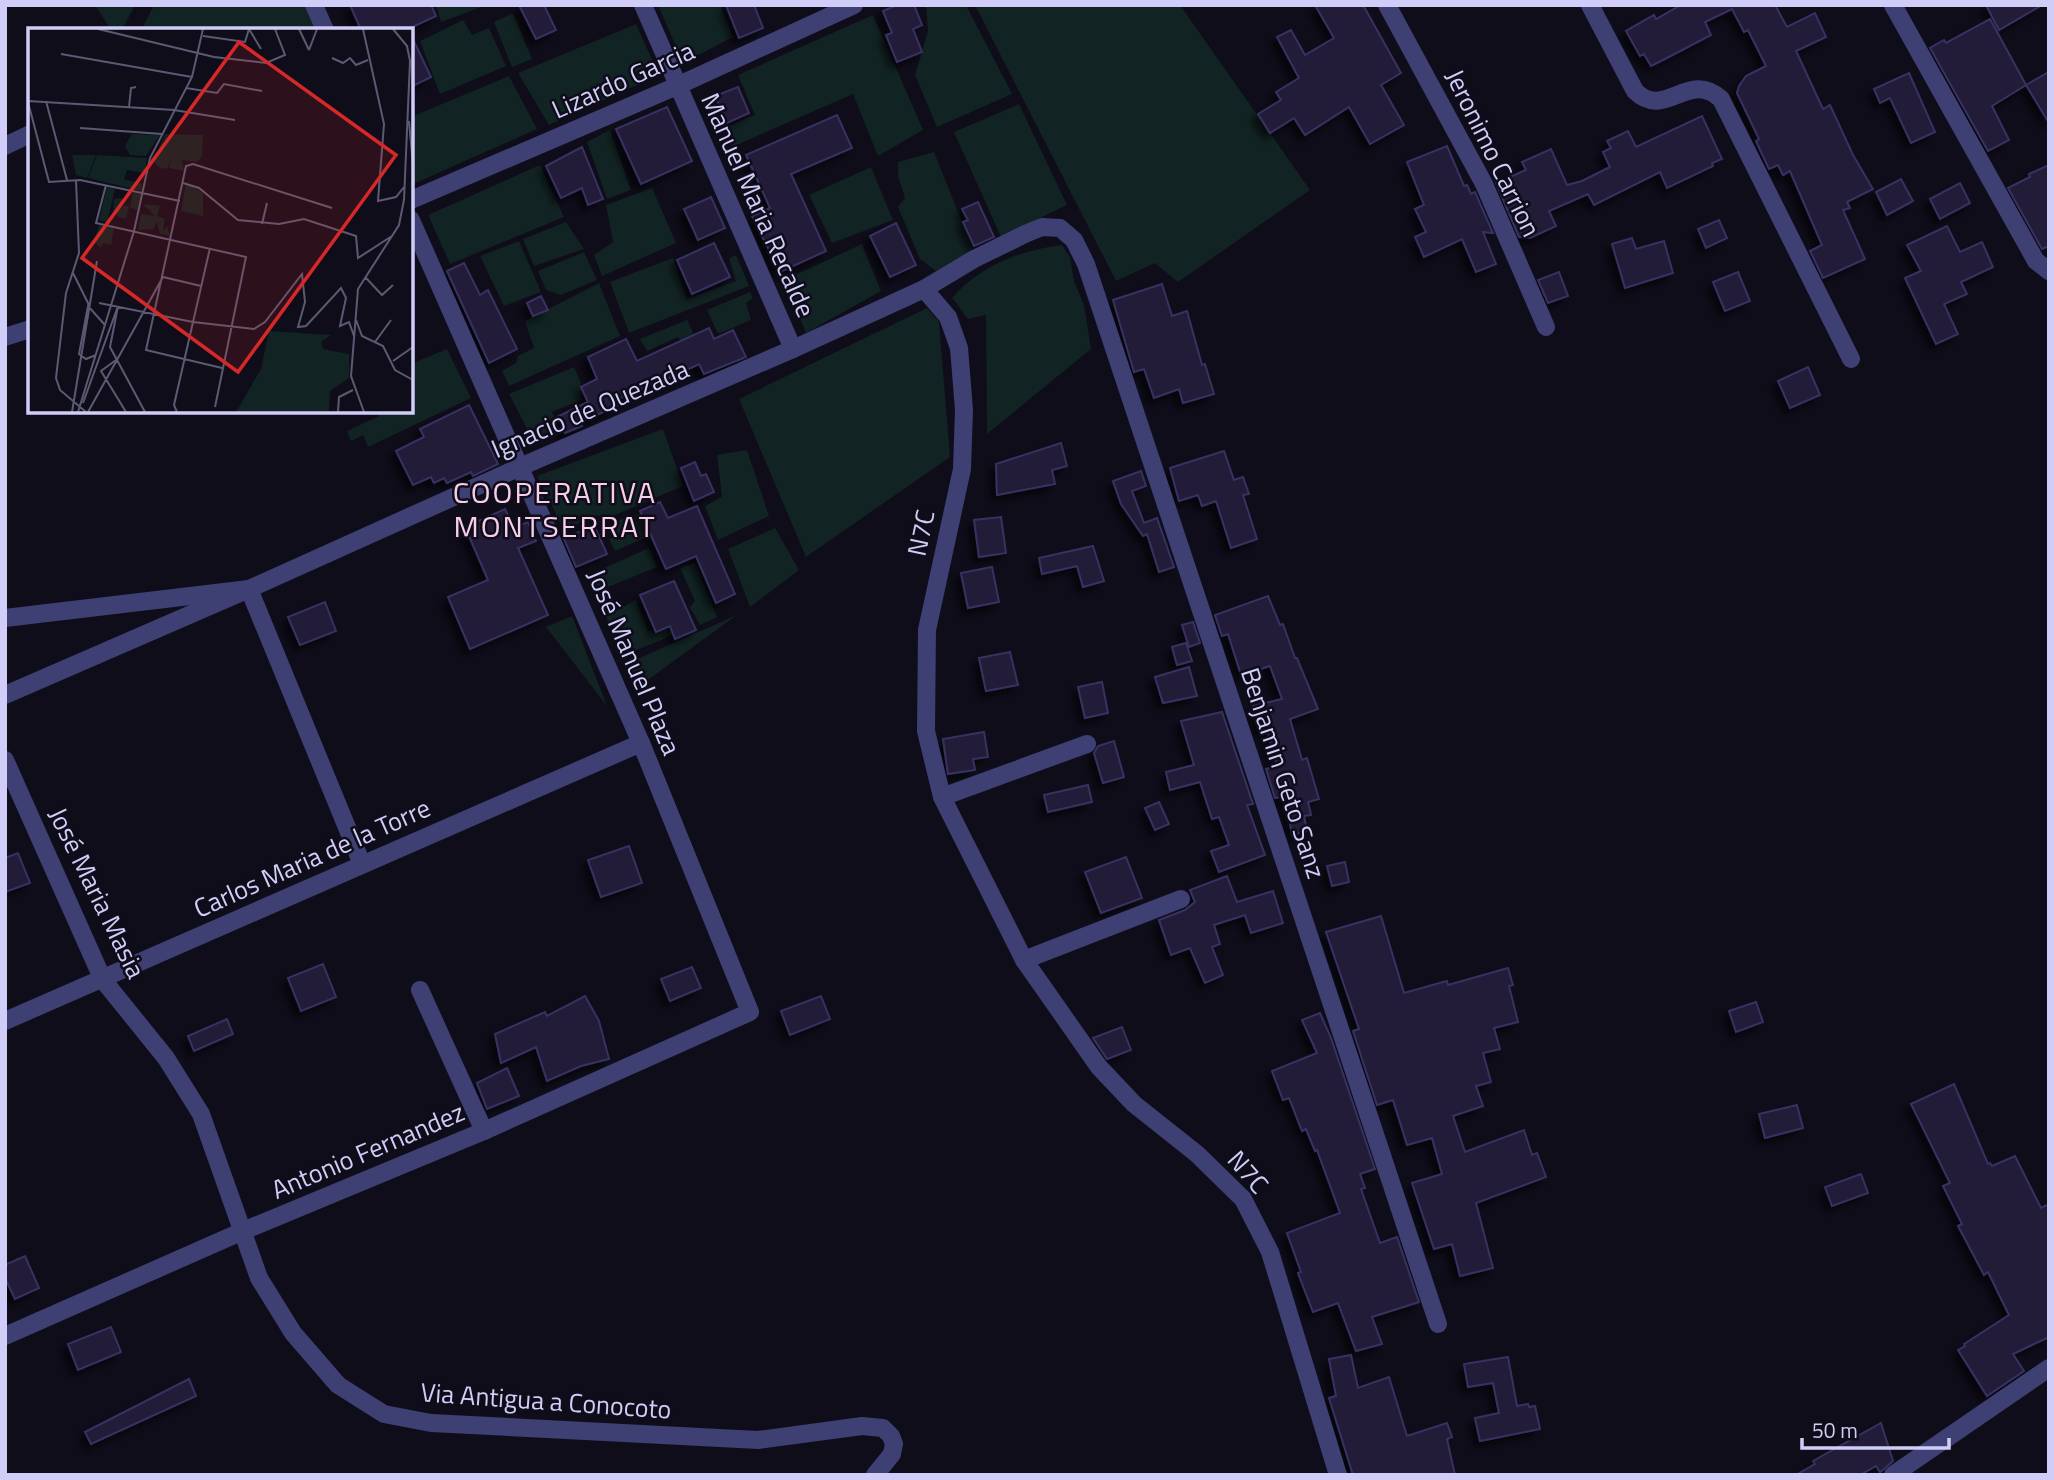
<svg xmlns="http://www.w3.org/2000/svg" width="2054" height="1480" viewBox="0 0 2054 1480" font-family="'Titillium Web',sans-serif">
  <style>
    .green { fill: #112322 }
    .building { fill: #201c39; stroke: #383161; stroke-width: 2; filter: url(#shadow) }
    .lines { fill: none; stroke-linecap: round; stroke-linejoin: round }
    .street { stroke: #3e3f73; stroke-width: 18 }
    .labels { text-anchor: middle; stroke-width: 5; stroke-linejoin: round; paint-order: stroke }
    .street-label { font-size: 26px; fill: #d0cdf8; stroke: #0f0d1a }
    .quarter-label { font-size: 30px; letter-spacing: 2px; fill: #f8cfeb; stroke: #0f0d1a }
    .inset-road { fill: none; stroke: #5c5a73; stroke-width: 2 }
    .view { fill: #d62828; fill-opacity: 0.15; stroke: #d62828; stroke-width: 3.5 }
    .inset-edge { fill: none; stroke: #d0cdf8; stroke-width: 3.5 }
  </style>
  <defs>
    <filter id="shadow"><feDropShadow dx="-6" dy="6" stdDeviation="3.5" flood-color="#0009"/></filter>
  </defs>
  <rect width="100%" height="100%" fill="#0f0d1a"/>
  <g class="green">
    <path d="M95,5H135L122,30H111Z"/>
    <path d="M154,5H305L316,30H141Z"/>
    <path d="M436,5H480L481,7L441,22Z"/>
    <path d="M658,5H720L733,37L683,63Z"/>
    <path d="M926,5H966L1012,94L937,127L915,75L928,31Z"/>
    <path d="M975,5H1180L1310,190L1178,282L1155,263L1116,281Z"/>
    <path d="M513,13L532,59L512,67L494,22Z"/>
    <path d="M873,15L923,130L878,156L853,94L732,147L726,127L755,115L738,75Z"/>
    <path d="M463,20L472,35L489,28L506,66L440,94L420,41Z"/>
    <path d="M636,24L659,75L549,125L518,73Z"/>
    <path d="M509,76L537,129L411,185V117Z"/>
    <path d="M1019,104L1067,205L1001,237L954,132Z"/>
    <path d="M610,130L631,190L607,199L587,142Z"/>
    <path d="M934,152L973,249L936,271L920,259L898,207L905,198L898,176V162Z"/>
    <path d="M540,165L564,217L450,264L428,215Z"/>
    <path d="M871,167L893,220L832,243L809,195Z"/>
    <path d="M652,188L676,243L602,276L594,255L613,242L606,205Z"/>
    <path d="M566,222L584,249L534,266L523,239Z"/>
    <path d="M519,241L541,292L504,306L480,256Z"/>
    <path d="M862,244L881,291L806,333L784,280Z"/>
    <path d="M1062,245L1070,257L1074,281L1084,305L1091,349L987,434L986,315L968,319L952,298C980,266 1020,250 1062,245Z"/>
    <path d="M584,252L597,280L561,295L546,290L538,271Z"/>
    <path d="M736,255L749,286L629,333L610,282L673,258L687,299L736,281L729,258Z"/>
    <path d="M599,283L620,336L509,386L502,371L516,363L518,356L534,348L525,321Z"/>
    <path d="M750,292L753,298L746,303L751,320L718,334L707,310Z"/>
    <path d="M927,308L939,322L950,457L806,557L739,399Z"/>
    <path d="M687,320L699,345L686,351L678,337L647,351L640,339Z"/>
    <path d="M447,349L471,398L368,447L363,435L351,441L347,431L379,416L376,411H411V364Z"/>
    <path d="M574,367L581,383V400L552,412L562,433L535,444L509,394Z"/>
    <path d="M663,429L683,486L608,518L596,515L564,530L537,476Z"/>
    <path d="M747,450L769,516L718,540L705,506L722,497L717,455Z"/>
    <path d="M641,513L649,536L615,551L609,539L618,535L613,522Z"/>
    <path d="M775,528L799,570L750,607L728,549Z"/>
    <path d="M649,548L657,567L598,591L591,574Z"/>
    <path d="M695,563L717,617L700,625L690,607L695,601L680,568Z"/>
    <path d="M636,600L648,631L671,630L673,635L622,656L606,616Z"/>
    <path d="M737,615L634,690L626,664Z"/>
    <path d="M572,616L607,706L546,627Z"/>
  </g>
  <g class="building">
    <path d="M350,5H431L436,16L406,30H361Z"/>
    <path d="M519,5H544L556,30L536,39Z"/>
    <path d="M726,5H754L763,28L739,38Z"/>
    <path d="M897,5H914L922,25L913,29L922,52L897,62L886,35L892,33L883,11Z"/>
    <path d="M1315,5H1363L1401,73L1381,85L1404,125L1370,144L1349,107L1305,135L1294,118L1270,133L1258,114L1281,100L1276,92L1299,78L1277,37L1291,30L1305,55L1334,38Z"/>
    <path d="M1681,5H1775L1787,27L1815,13L1826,37L1796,51L1823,109L1830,105L1853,155L1873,189L1847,202L1850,208L1843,210L1865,259L1823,278L1810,251L1822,245L1790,171L1783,175L1778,165L1769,169L1756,141L1759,139L1737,93L1739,86L1746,76L1766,66L1748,30L1744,32L1732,9L1705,22L1711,35L1661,61L1651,66L1644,54L1640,56L1626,31L1654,15L1656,19Z"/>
    <path d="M1986,5H2042L1999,30Z"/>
    <path d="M1990,19L2026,85L1992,106L2009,140L1988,151L1930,48L1944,40L1946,43Z"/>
    <path d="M411,35L431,77L411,87Z"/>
    <path d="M2049,72V123L2026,85Z"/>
    <path d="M1909,73L1935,132L1911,143L1890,98L1880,103L1874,89Z"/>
    <path d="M738,87L749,113L727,123L715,96Z"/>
    <path d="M667,107L692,161L641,184L616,129Z"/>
    <path d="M837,115L852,148L791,174L826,251L780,272L752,216L770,208L746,155Z"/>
    <path d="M1702,116L1722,159L1712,163L1713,166L1667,188L1660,172L1594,205L1588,194L1549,211L1556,226L1530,238L1519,237L1496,183L1526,170L1522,162L1551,149L1567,185L1582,181L1610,167L1603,152L1611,148L1607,141L1628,131L1636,147Z"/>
    <path d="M1447,146L1464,186L1467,185L1471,194L1475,192L1493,233L1483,232L1496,264L1476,272L1462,239L1424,257L1415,237L1426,232L1415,209L1424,205L1407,162Z"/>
    <path d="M582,147L603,199L588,205L582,188L561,198L546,166Z"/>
    <path d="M2049,165V246L2042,249L2008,188L2030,177L2029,174Z"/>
    <path d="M1901,179L1913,201L1887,215L1876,192Z"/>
    <path d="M1960,183L1970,203L1940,219L1930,199Z"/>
    <path d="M711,197L725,228L698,240L684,209Z"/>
    <path d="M978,202L994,237L974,246L963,222L968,220L962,209Z"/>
    <path d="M1719,220L1727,238L1706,248L1698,229Z"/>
    <path d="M896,223L916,265L890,277L870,236Z"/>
    <path d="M1947,226L1960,252L1982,242L1993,267L1961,282L1967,294L1944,304L1958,334L1936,344L1905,278L1921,271L1907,245Z"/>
    <path d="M1632,238L1636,249L1664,241L1673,273L1625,288L1612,244Z"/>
    <path d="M714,243L730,277L692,294L677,260Z"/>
    <path d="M464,263L480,295L488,290L517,349L489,363L447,271Z"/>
    <path d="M1559,272L1568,296L1548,303L1538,280Z"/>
    <path d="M1738,272L1750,301L1725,311L1713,282Z"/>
    <path d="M1162,284L1172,316L1187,311L1202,365L1205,364L1214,394L1183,403L1179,389L1154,398L1144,369L1134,372L1113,300Z"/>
    <path d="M541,296L548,310L533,316L527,303Z"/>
    <path d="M709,328L714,339L733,330L746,357L704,374L699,364L655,385L654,382L617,400L619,405L581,422L582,426L565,433L557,417L588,402L581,387L597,379L588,357L626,339L637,361Z"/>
    <path d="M1808,367L1820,395L1790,408L1778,381Z"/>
    <path d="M469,405L498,464L473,476L471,472L447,483L444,478L434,483L431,477L413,485L396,451L424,437L420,429Z"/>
    <path d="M1061,443L1067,466L1052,470L1055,484L997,495L996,464Z"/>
    <path d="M1224,451L1234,480L1243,477L1249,494L1243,495L1257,539L1231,548L1216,501L1202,506L1198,495L1179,501L1170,468Z"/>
    <path d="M695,462L701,476L706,474L714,492L694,501L681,468Z"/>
    <path d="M1141,471L1146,486L1132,491L1144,523L1157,518L1174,567L1159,572L1147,534L1143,536L1121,504L1113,481Z"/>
    <path d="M660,502L668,518L697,506L735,594L716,603L696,556L666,569L640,511Z"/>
    <path d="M505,509L514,528L528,522L536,541L518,548L548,615L470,649L448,597L488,580L465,527Z"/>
    <path d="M1001,517L1006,553L979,557L974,520Z"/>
    <path d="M594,525L607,554L576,567L564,539Z"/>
    <path d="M1093,546L1104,581L1083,587L1077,566L1042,574L1039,558Z"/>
    <path d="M992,567L999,602L968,608L961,573Z"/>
    <path d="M674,581L696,630L675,639L670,626L656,632L640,595Z"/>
    <path d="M1268,596L1280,625L1283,624L1295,658H1297L1318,709L1290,719L1302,760L1307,758L1319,799L1308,802L1311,815L1304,816L1307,831L1292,835L1285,796L1275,798L1266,769L1277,766L1267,730L1260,731L1253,706L1282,699L1270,666L1241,675L1228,634L1222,636L1215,615Z"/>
    <path d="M325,602L336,631L300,645L288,617Z"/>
    <path d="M1193,622L1200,643L1189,647L1182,625Z"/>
    <path d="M1186,643L1192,661L1177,665L1172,647Z"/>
    <path d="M1010,652L1018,685L986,691L979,658Z"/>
    <path d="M1189,667L1197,696L1163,703L1155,677Z"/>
    <path d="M1102,682L1108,713L1085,718L1078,687Z"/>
    <path d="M1222,712L1253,804L1247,805L1265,855L1219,872L1211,851L1229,845L1219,817L1212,819L1200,782L1170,790L1166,772L1194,765L1181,721Z"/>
    <path d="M984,732L988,757L973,759L975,770L948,774L943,739Z"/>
    <path d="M1114,741L1124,777L1103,783L1094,753L1098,746Z"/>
    <path d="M1088,785L1092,802L1048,812L1044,795Z"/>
    <path d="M1159,802L1169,824L1155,830L1145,808Z"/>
    <path d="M629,846L642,883L601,897L588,860Z"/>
    <path d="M18,853L30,883L5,892V858Z"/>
    <path d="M1126,857L1142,898L1101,913L1085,872Z"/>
    <path d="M1345,862L1349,882L1332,886L1327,866Z"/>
    <path d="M1227,876L1237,902L1273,891L1283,923L1251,933L1245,915L1214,925L1220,944L1212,947L1223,975L1205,983L1190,948L1171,955L1159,920L1185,910L1195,902L1190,890Z"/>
    <path d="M1381,916L1404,993L1447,981L1448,985L1508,968L1513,985L1509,986L1518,1022L1494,1028L1500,1049L1483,1053L1491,1082L1476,1086L1483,1106L1453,1116L1465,1152L1524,1130L1532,1155L1537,1153L1546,1177L1476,1203L1493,1268L1460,1276L1452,1244L1434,1249L1412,1183L1442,1174L1432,1138L1407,1145L1393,1100L1377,1105L1353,1031L1359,1029L1326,932Z"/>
    <path d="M323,964L336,997L301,1011L288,978Z"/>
    <path d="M692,967L701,988L670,1001L661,979Z"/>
    <path d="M585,996L599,1021L609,1059L581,1066L547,1081L536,1047L501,1063L495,1034L545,1012L547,1016Z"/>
    <path d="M821,996L830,1019L790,1035L781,1011Z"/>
    <path d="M1756,1002L1763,1022L1736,1032L1729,1011Z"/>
    <path d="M1320,1013L1331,1038L1375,1169L1360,1174L1365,1188L1361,1189L1380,1243L1397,1237L1419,1302L1372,1317L1382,1344L1356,1351L1338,1303L1313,1312L1298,1273L1301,1272L1287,1233L1340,1213L1317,1150L1315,1151L1306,1129L1302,1131L1289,1098L1283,1100L1272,1071L1317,1053L1302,1020Z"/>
    <path d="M227,1019L233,1034L194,1051L188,1036Z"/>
    <path d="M1122,1027L1131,1050L1107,1059L1093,1038Z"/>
    <path d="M507,1068L519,1096L487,1109L477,1083Z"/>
    <path d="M1954,1084L1988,1164L1990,1163L1992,1166L2015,1156L2041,1208L2049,1204V1337L2013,1354L2024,1371L1987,1396L1958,1350L1965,1346L1964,1344L2009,1315L1988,1272L1984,1275L1958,1226L1962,1224L1943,1186L1950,1183L1911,1104Z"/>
    <path d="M1797,1105L1803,1128L1765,1138L1759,1114Z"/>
    <path d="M1861,1174L1868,1193L1832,1206L1825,1187Z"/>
    <path d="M25,1256L39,1288L15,1299L5,1278V1265Z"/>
    <path d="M111,1327L121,1352L78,1370L68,1344Z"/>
    <path d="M1351,1355L1358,1388L1389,1377L1407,1436L1447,1423L1452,1437L1447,1439L1455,1475H1353L1329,1398L1336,1396L1329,1359Z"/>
    <path d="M1508,1357L1517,1406L1528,1404L1529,1407L1535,1406L1540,1429L1480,1441L1475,1418L1499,1413L1493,1383L1468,1387L1464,1364Z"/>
    <path d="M189,1379L196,1396L91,1444L85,1432Z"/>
    <path d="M1881,1423L1893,1461L1883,1470L1880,1472L1876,1466L1860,1475H1796L1815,1464L1813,1461Z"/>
  </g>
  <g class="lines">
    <g class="street">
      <path d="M314,5L325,30"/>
      <path d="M643,5L793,349"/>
      <path d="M1387,5L1484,184L1546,327"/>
      <path d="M1590,5L1635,91C1665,121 1688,69 1721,99L1851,359"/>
      <path d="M1893,5L2036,261L2049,271"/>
      <path d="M5,146L30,134"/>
      <path d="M411,200L677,86L854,5"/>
      <path d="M924,289L948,317L959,348L964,410L962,469L927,630L926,731L942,797L1024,960L1099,1067L1134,1104L1197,1154L1243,1199L1270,1252L1338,1475"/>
      <path d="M5,337L30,329"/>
      <path d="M5,618L249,589L362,864"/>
      <path d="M5,695L249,589L520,467L793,349L924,289L974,259L1025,234L1042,227L1060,228L1074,240L1086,264L1438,1324"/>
      <path d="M5,760L103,980L166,1058L201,1114L259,1278L293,1333L338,1385L384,1414L431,1423L758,1440L862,1426L883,1428L891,1436L894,1444L892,1454L875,1475"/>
      <path d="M942,797L1087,744"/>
      <path d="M1024,960L1181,899"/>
      <path d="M420,990L484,1131"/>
      <path d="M5,1021L641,743"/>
      <path d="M5,1336L243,1231L484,1131L750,1012L641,743L411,220"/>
      <path d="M1893,1475L2049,1368"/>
    </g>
  </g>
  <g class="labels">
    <g class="street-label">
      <text transform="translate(623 80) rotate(-24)" y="9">Lizardo Garcia</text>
      <text transform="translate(1493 153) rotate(64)" y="9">Jeronimo Carrion</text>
      <text transform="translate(758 205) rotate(66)" y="9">Manuel Maria Recalde</text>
      <text transform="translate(590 409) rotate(-23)" y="9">Ignacio de Quezada</text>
      <text transform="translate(921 533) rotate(-78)" y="9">N7C</text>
      <text transform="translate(634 662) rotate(67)" y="9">José Manuel Plaza</text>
      <text transform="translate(1283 773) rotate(72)" y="9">Benjamin Geto Sanz</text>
      <text transform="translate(312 858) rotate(-24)" y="9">Carlos Maria de la Torre</text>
      <text transform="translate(97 893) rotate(64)" y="9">José Maria Masia</text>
      <text transform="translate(368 1151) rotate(-23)" y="9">Antonio Fernandez</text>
      <text transform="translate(1248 1172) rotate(49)" y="9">N7C</text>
      <text transform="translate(546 1401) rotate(4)" y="9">Via Antigua a Conocoto</text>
    </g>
    <g class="quarter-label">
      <text x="555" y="503">COOPERATIVA<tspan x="555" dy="34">MONTSERRAT</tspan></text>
    </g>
  </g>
  <g transform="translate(28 28)">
    <rect width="385" height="385" fill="#0f0d1a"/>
    <path d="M104,106L132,107L118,128L102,127L97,118ZM137,106L175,107L174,128L169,134L154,132L156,143L141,140L143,130L139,141L132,140L125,133ZM44,127H68L59,150L48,147ZM69,127L119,130L117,145L99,142L96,151L114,156L113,163L60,150ZM158,156L175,165V188L153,183ZM79,159L87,161L79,195L71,192ZM105,165L113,166L109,182L101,179L98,191L91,189L85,184L86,171L94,170V183L95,177L102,179ZM115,176L132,178L129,188L137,191L135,203L139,198L142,208L132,206L129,194L125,201L110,202L113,186L127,188ZM71,197L86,200L83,217L75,215L73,220L66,213ZM241,303L303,307L293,314L295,321L321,326V350L302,363L301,384H208L233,341Z" fill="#112322"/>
    <path class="inset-road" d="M70,1L186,29L238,35L257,27L247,1M221,1L233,21M271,1L281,22M335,1L356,96L350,173L368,169L376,159M175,8L217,14L221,1M281,22L289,1M33,26L164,49M304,30L315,35L322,30L328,37L340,32M158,60L189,65L196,56L234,63M0,73L146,82L207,92M18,73L39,152M0,74L21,154L52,152L152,173M101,79L103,60L108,59M381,93L385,138M52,100L134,106M48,152L51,225L38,265L28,350L32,362L58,384M155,155L171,160L210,192L251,196L276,191L328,208L330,230L364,208M78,157L68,195L218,229L187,379M385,175V231M234,196L239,175M45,245L61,277M338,250L354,267L365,257M71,275L165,294L226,301L237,294L274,246L277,274L270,299L278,298L313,260L318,270L312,298L321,294L326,308M328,292L334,308L355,318L367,342L385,352M347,314L363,292M68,327L58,331L51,326L60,278L77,297M88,332L73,343L98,384M365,333L385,319M194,340L118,322L158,138L165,136L304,180M55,375L90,278L82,319L117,384M44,384L69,233M50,384L106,203L122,130L164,49L175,1M60,384L135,249L173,258M149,384L146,377L182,220M310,384L311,369L325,362M336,384L323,348L330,261L371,197L376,172L382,33L379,18L365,1"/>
    <path class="view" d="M211,14L368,127L210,344L54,230Z"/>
    <rect width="385" height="385" class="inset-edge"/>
  </g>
  <rect width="2054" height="1480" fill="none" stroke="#d0cdf8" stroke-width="14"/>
  <path d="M1802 1438v10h147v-10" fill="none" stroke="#d0cdf8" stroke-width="3.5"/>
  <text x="1812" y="1438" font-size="21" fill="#d0cdf8" stroke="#0f0d1a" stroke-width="5" paint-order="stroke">50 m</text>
</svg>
